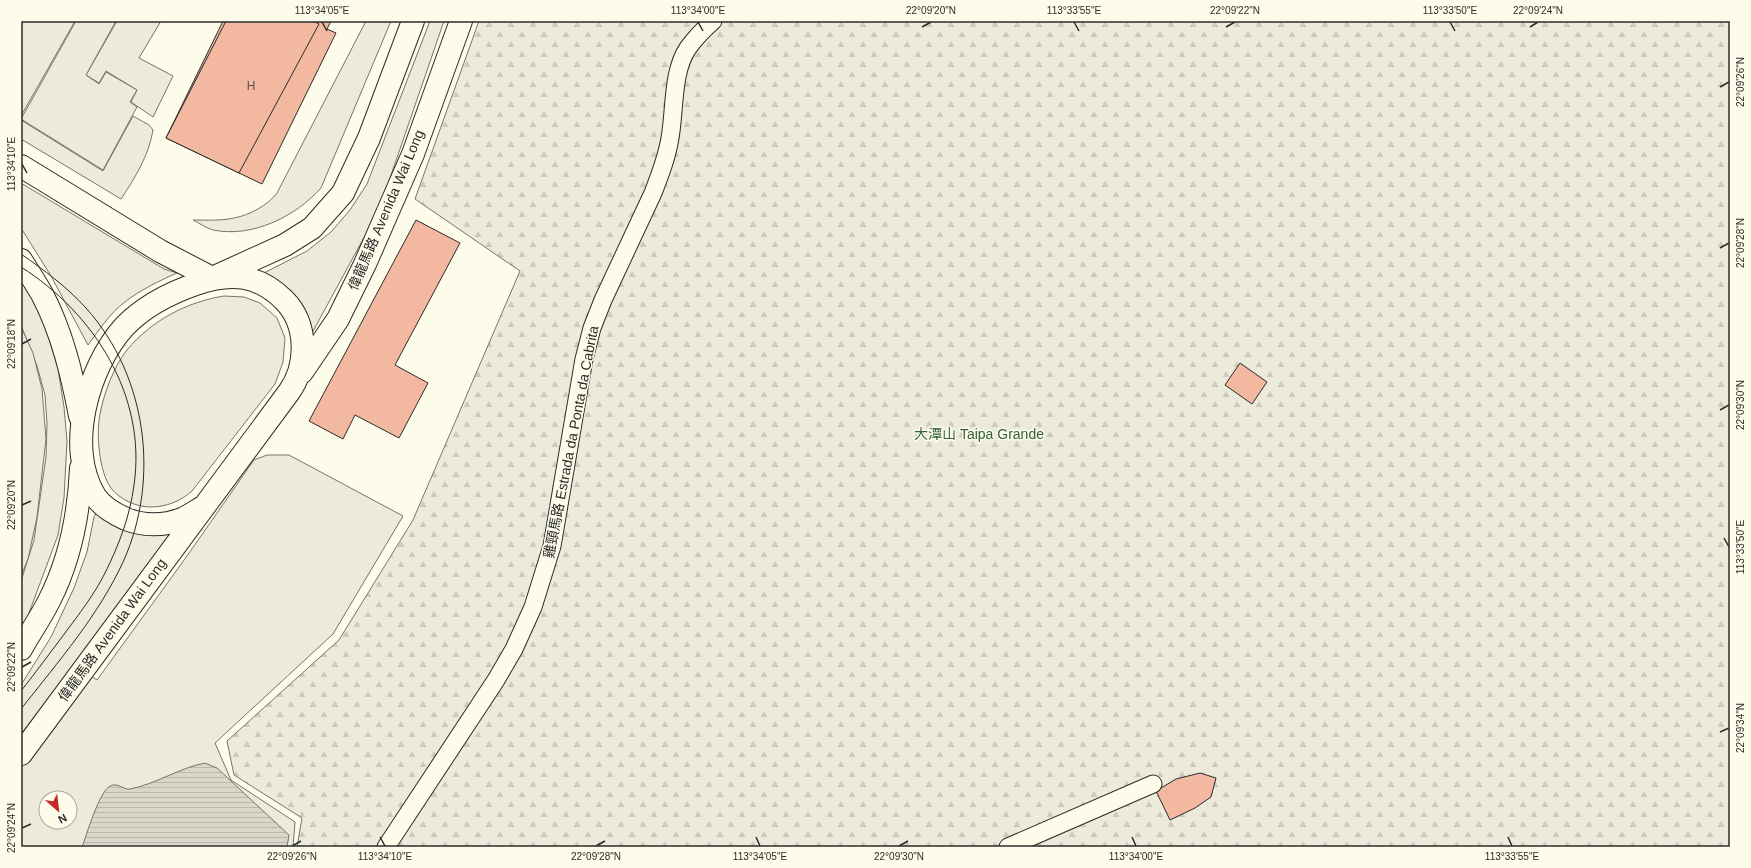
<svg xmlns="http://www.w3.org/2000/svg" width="1751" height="868" viewBox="0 0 1751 868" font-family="Arial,'Noto Sans SC',sans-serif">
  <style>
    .green { fill: #ecebdb; stroke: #74746e; fill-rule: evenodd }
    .forest { fill: url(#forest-firs); stroke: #74746e }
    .parking { fill: #eceadb; stroke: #74746e }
    .water { fill: url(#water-rules); stroke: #74746e }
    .building { fill: #f2b8a0; stroke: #2b2b2b }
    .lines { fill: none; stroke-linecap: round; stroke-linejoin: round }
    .minor-casing { stroke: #2b2b2b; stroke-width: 19 }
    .major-casing { stroke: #2b2b2b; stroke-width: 24 }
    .minor { stroke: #fdfbea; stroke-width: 17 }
    .major { stroke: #fdfbea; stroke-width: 22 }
    .tram { stroke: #2b2b2b; stroke-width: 1 }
    .ticks { fill: none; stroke: #2b2b2b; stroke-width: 1.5 }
    .labels { text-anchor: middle; stroke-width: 3; stroke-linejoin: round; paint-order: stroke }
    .number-label { font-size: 12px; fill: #5d4e48 }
    .street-label { font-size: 14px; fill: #2b2b2b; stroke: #fdfbea }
    .park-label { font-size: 14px; fill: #34623c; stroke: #fdfbea }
    .neatline { fill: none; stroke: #2b2b2b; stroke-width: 1.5 }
    .ticks-label { font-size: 10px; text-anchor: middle; fill: #2b2b2b }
  </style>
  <defs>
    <pattern id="forest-firs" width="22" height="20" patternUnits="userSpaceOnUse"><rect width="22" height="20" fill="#ecebdb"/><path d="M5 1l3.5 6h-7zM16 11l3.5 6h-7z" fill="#cbcabc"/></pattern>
    <pattern id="water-rules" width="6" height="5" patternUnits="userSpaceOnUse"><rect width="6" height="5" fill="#d8d7c9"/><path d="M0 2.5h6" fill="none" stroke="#bab9ad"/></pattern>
  </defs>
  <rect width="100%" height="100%" fill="#fdfbea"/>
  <g class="green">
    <path d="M21,21H75L21,116Z"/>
    <path d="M117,21H161L139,58L173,76L153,117L131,102L137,90L106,71L99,83L86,75Z"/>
    <path d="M366,21H391L321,188C295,217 252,238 213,230C206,228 199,223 193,220C206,220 221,221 234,218C250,215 268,205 277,193Z"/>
    <path d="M430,21H444L379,210L312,333L305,314L258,276L307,251L331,232L350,210L367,184Z"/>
    <path d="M133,116L149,125L153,130C149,155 135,178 121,199L21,139V120L103,171Z"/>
    <path d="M21,183L164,269L177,273C159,281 140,290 125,302C110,313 99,330 88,345L51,276L21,228Z"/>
    <path d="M21,279L36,302L44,322L58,369L64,407L67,441L64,498L58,535L26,621L21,627V581L34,540L46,457L47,423L45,395L37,366L21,325Z"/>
    <path d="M224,296L244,297L260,303L277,318L285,338L283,362L275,384L192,491C181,501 166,507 151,507C137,507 120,500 111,488C99,472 96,433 100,414C104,393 114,366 127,350C152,320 187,302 224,296Z"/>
    <path d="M267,455H289L403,516L333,634L215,743L231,780L295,822L293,847H21V767L91,676L97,680L187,556L254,460ZM46,798H70V822H46Z"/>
    <path d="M97,512L129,532L143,535L170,534L99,634L21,734V685L51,637L74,588L87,552L94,517Z"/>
  </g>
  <path class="forest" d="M479,21H1730V847H297L302,818L234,775L227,741L339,640L413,520L520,271L415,199Z"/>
  <g class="parking">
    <path d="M76,21H116L86,75L99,84L106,72L137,90L130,102L137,107L103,170L21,119Z"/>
    <path d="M21,327L33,353L42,389L46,439L37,517L28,559L21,576Z"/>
  </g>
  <path class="water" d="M205,763L217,768L289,835L287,847H82C87,834 99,792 110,786C118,782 123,790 130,789C156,784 179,768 205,763Z"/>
  <g class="building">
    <path d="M223,21H331L327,29L336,33L262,184L166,138Z"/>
    <path d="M226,21H313L319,24L239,173L166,138Z"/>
    <path d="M416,220L460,243L395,365L428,383L399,438L355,415L343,439L309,421Z"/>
    <path d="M1240,363L1267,382L1252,404L1225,385Z"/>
    <path d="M1200,773L1216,778L1211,797L1195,808L1170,820L1156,791L1176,779Z"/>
  </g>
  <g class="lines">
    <defs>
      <g id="minor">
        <path d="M386,847L496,680L514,649L533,607L552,546L584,359L592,328L603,300L653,193C660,175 667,157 670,138C675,110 672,71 688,48C695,38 704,29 713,21"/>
        <path d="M1008,847L1153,784"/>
      </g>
      <g id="major">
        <path d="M21,166L160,251L212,278"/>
        <path d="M21,260C28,271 35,282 42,294C62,332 72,374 80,416"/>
        <path d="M219,275L285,245L312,228L343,193L369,138L413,21"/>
        <path d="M302,372L338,319L365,264L413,154L461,21"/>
        <path d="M21,649C30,633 41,617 49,601C70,560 79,514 81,468"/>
        <path d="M21,754L289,392C308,365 308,324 284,300C258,274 230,272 196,284C170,293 143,307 124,327C88,367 65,448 95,496C102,507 115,514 126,519C143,526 164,526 182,519C189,516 196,511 203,507"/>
      </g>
    </defs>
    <use href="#minor" class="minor-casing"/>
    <use href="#major" class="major-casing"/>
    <use href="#minor" class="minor"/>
    <use href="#major" class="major"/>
    <g class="tram">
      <path d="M21,254C44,270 67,287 86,308C147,376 160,478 124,560C99,615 58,662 21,709"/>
      <path d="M21,267C94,313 147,396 134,485C130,516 119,545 105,573C94,595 79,614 65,633C50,653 36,672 21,691"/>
    </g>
  </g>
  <path class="ticks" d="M322,22L327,31M698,22L703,31M1074,22L1079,31M1450,22L1455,31M922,27L931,22M1226,27L1235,22M1530,27L1538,22M1720,87L1729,82M22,164L27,173M1720,248L1729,243M22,344L31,339M1720,410L1729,405M22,505L31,501M1724,538L1729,547M22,667L31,662M1720,732L1729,728M22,828L31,824M380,837L385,846M756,837L760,846M1132,837L1136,846M1508,837L1512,846M292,846L301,841M596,846L605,841M899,846L908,841"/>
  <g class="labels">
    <g class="number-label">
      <text x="251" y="90">H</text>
    </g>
    <g class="street-label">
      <text transform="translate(386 210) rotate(-67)" y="5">偉龍馬路 Avenida Wai Long</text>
      <text transform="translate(571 442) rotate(-79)" y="5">雞頸馬路 Estrada da Ponta da Cabrita</text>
      <text transform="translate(112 630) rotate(-54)" y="5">偉龍馬路 Avenida Wai Long</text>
    </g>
    <g class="park-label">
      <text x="979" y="439">大潭山 Taipa Grande</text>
    </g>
  </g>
  <rect width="1751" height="868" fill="none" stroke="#fdfbea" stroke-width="44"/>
  <g transform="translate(58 810) rotate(152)"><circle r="19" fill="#fdfbea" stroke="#a9a89e"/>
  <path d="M0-3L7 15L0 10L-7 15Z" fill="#c62828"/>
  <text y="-6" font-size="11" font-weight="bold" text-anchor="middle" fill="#2b2b2b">N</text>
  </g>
  <rect x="22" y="22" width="1707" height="824" class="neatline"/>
  <g class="ticks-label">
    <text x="322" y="14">113°34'05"E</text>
    <text x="698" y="14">113°34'00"E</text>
    <text x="931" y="14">22°09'20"N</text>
    <text x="1074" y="14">113°33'55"E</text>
    <text x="1235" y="14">22°09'22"N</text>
    <text x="1450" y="14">113°33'50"E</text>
    <text x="1538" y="14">22°09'24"N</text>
    <text transform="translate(1740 82) rotate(-90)" y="4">22°09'26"N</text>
    <text transform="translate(11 164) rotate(-90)" y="4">113°34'10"E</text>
    <text transform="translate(1740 243) rotate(-90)" y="4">22°09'28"N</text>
    <text transform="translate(11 344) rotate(-90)" y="4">22°09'18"N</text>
    <text transform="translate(1740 405) rotate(-90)" y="4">22°09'30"N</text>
    <text transform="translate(11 505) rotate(-90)" y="4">22°09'20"N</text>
    <text transform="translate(1740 547) rotate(-90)" y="4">113°33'50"E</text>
    <text transform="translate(11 667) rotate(-90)" y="4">22°09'22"N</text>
    <text transform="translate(1740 728) rotate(-90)" y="4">22°09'34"N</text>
    <text transform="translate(11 828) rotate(-90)" y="4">22°09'24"N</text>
    <text x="292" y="860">22°09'26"N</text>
    <text x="385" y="860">113°34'10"E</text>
    <text x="596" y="860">22°09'28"N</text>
    <text x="760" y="860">113°34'05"E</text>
    <text x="899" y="860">22°09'30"N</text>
    <text x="1136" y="860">113°34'00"E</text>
    <text x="1512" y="860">113°33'55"E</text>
  </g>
</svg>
